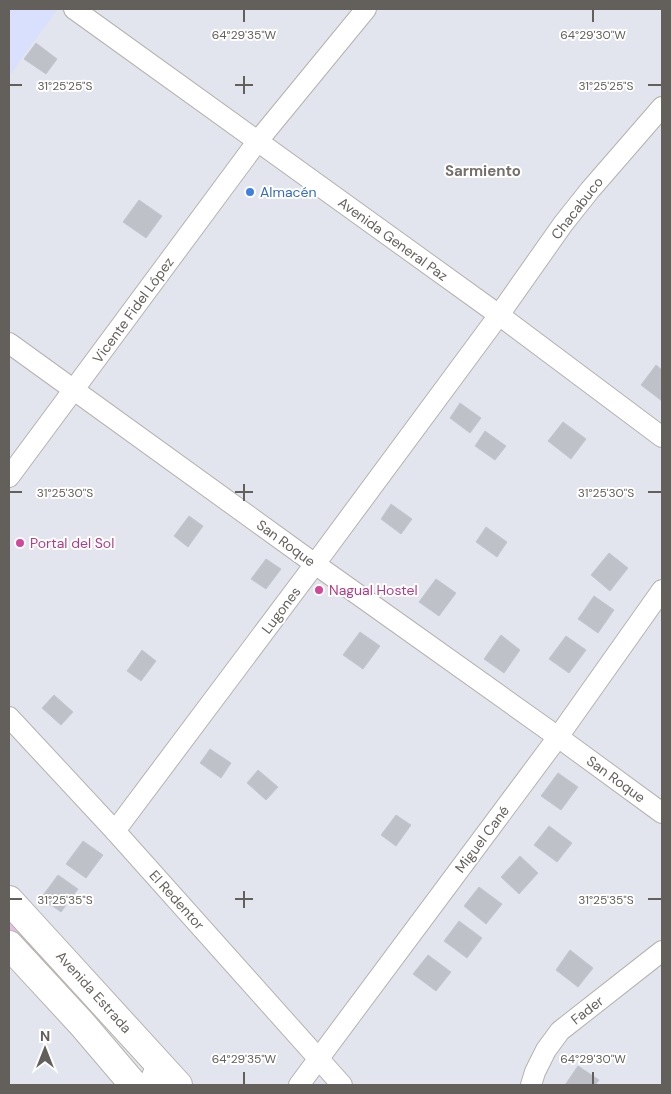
<svg xmlns="http://www.w3.org/2000/svg" width="671" height="1094" viewBox="0 0 671 1094" font-family="'DM Sans',sans-serif">
  <style>
    .commercial { fill: #d8e0fd }
    .green { fill: #e4bfe4 }
    .building { fill: #bfc1c8; stroke: #c1c6d2 }
    .lines { fill: none; stroke-linecap: round; stroke-linejoin: round }
    .minor-casing { stroke: #b5b2ae; stroke-width: 22 }
    .secondary-casing { stroke: #b6b2ad; stroke-width: 30 }
    .minor { stroke: #fff; stroke-width: 20 }
    .secondary { stroke: #fff; stroke-width: 28 }
    .ticks { fill: none; stroke: #635f5b; stroke-width: 2 }
    .shop-dot { fill: #3f7fe0; stroke: #fff; stroke-width: 2 }
    .hotel-dot { fill: #d1479c; stroke: #fff; stroke-width: 2 }
    .labels { text-anchor: middle; stroke-width: 4; stroke-linejoin: round; paint-order: stroke }
    .shop-label { font-size: 14px; fill: #366cbe; stroke: #fff; text-anchor: start }
    .street-label { font-size: 14px; fill: #635f5b; stroke: #fff }
    .hotel-label { font-size: 14px; fill: #b23c85; stroke: #fff; text-anchor: start }
    .neighbourhood-label { font-size: 15px; font-weight: bold; fill: #75706c; stroke: #fff }
    .ticks-label { font-size: 12px; text-anchor: middle; fill: #635f5b; stroke: #fff; stroke-width: 4; stroke-linejoin: round; paint-order: stroke }
  </style>
  <rect width="100%" height="100%" fill="#e2e5ed"/>
  <path class="commercial" d="M9,9H58L25,53L9,77Z"/>
  <path class="green" d="M9,910L87,1005L82,1006L9,933Z"/>
  <g class="building">
    <path d="M36,43L57,59L46,74L24,59Z"/>
    <path d="M139,200L162,216L146,238L123,222Z"/>
    <path d="M656,365L662,370V401L641,385Z"/>
    <path d="M460,403L481,418L470,433L450,418Z"/>
    <path d="M563,422L586,439L571,459L548,441Z"/>
    <path d="M485,431L506,446L495,460L475,446Z"/>
    <path d="M391,504L412,519L401,534L381,519Z"/>
    <path d="M189,516L203,526L188,547L174,536Z"/>
    <path d="M486,527L507,542L497,557L476,542Z"/>
    <path d="M609,553L628,568L610,591L591,575Z"/>
    <path d="M266,559L281,569L266,589L251,579Z"/>
    <path d="M436,579L456,593L439,616L419,602Z"/>
    <path d="M594,596L614,610L598,633L578,619Z"/>
    <path d="M360,632L380,646L363,669L343,655Z"/>
    <path d="M501,635L520,650L504,673L484,659Z"/>
    <path d="M566,636L586,650L569,673L549,659Z"/>
    <path d="M142,650L156,661L141,681L127,671Z"/>
    <path d="M54,695L73,712L61,725L42,708Z"/>
    <path d="M210,749L231,763L221,778L200,763Z"/>
    <path d="M258,770L278,787L266,800L247,783Z"/>
    <path d="M558,773L578,787L561,810L541,796Z"/>
    <path d="M396,815L411,825L396,846L381,835Z"/>
    <path d="M549,826L572,843L557,862L534,845Z"/>
    <path d="M83,841L103,855L86,878L66,864Z"/>
    <path d="M520,856L538,873L519,894L501,877Z"/>
    <path d="M58,875L78,889L61,912L41,898Z"/>
    <path d="M479,887L502,904L486,924L464,906Z"/>
    <path d="M459,921L482,938L467,958L444,941Z"/>
    <path d="M570,950L593,968L578,987L556,970Z"/>
    <path d="M428,955L451,972L436,991L413,974Z"/>
    <path d="M578,1066L599,1080L595,1085H565Z"/>
  </g>
  <g class="lines">
    <defs>
      <g id="minor">
        <path d="M74,9L499,315L662,437"/>
        <path d="M9,343L315,564L558,737L662,813"/>
        <path d="M9,477L257,142L366,9"/>
        <path d="M9,717L115,831L342,1085"/>
        <path d="M115,831L315,564L499,315L563,224L590,190L662,107"/>
        <path d="M148,1085L158,1063"/>
        <path d="M299,1085L558,737L662,590"/>
        <path d="M531,1085L535,1072L546,1050L560,1031L662,951"/>
      </g>
      <g id="secondary">
        <path d="M9,900L178,1085"/>
        <path d="M9,945L82,1024L134,1085"/>
      </g>
    </defs>
    <use href="#minor" class="minor-casing"/>
    <use href="#secondary" class="secondary-casing"/>
    <use href="#minor" class="minor"/>
    <use href="#secondary" class="secondary"/>
  </g>
  <path class="ticks" d="M244,10V22M593,10V22M244,76V94M10,85H22M235,85H253M648,85H661M244,484V501M10,492H22M235,492H253M648,492H661M244,891V908M10,899H22M235,899H253M648,899H661M244,1072V1084M593,1072V1084"/>
  <circle class="shop-dot" cx="250" cy="192" r="5"/>
  <g class="hotel-dot">
    <circle cx="20" cy="543" r="5"/>
    <circle cx="319" cy="590" r="5"/>
  </g>
  <g class="labels">
    <g class="shop-label">
      <text x="260" y="197">Almacén</text>
    </g>
    <g class="street-label">
      <text transform="translate(577 208) rotate(-52)" y="5">Chacabuco</text>
      <text transform="translate(393 239) rotate(36)" y="5">Avenida General Paz</text>
      <text transform="translate(133 310) rotate(-54)" y="5">Vicente Fidel López</text>
      <text transform="translate(286 543) rotate(36)" y="5">San Roque</text>
      <text transform="translate(281 610) rotate(-53)" y="5">Lugones</text>
      <text transform="translate(616 779) rotate(36)" y="5">San Roque</text>
      <text transform="translate(482 839) rotate(-53)" y="5">Miguel Cané</text>
      <text transform="translate(177 900) rotate(48)" y="5">El Redentor</text>
      <text transform="translate(94 992) rotate(48)" y="5">Avenida Estrada</text>
      <text transform="translate(587 1010) rotate(-38)" y="5">Fader</text>
    </g>
    <g class="hotel-label">
      <text x="30" y="548">Portal del Sol</text>
      <text x="329" y="595">Nagual Hostel</text>
    </g>
    <g class="neighbourhood-label">
      <text x="483" y="176">Sarmiento</text>
    </g>
  </g>
  <g class="ticks-label">
    <text x="244" y="39">64°29'35"W</text>
    <text x="593" y="39">64°29'30"W</text>
    <text x="65" y="90">31°25'25"S</text>
    <text x="606" y="90">31°25'25"S</text>
    <text x="65" y="497">31°25'30"S</text>
    <text x="606" y="497">31°25'30"S</text>
    <text x="65" y="904">31°25'35"S</text>
    <text x="606" y="904">31°25'35"S</text>
    <text x="244" y="1063">64°29'35"W</text>
    <text x="593" y="1063">64°29'30"W</text>
  </g>
  <rect width="671" height="1094" fill="none" stroke="#635f5b" stroke-width="20"/>
  <g transform="translate(45 1049)" stroke="#ffffff" stroke-width="4" paint-order="stroke">
  <path d="M0-4L9 19L0 12L-9 19Z" fill="#635f5b"/>
  <text y="-8" font-size="14" font-weight="bold" text-anchor="middle" fill="#635f5b">N</text>
  </g>
</svg>
